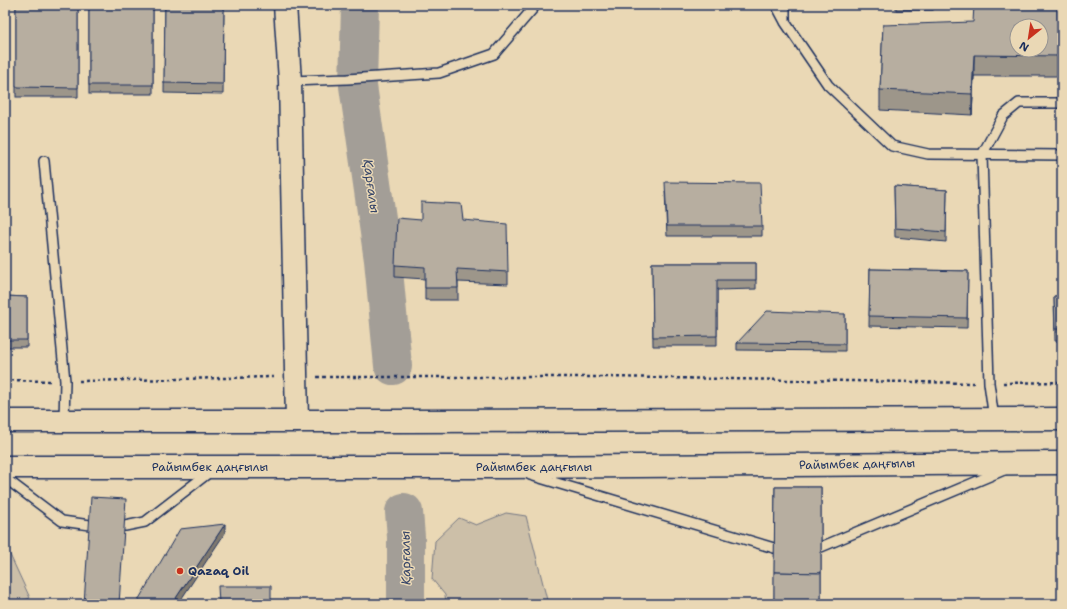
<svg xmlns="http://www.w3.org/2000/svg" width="1067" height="609" viewBox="0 0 1067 609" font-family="'Shantell Sans',sans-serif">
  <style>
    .green { fill: #ccbfa8; stroke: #747783 }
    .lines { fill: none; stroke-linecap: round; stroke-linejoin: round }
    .river { stroke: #a39e97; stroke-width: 38 }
    .service-casing { stroke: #1b2f5e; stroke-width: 12 }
    .tertiary-casing { stroke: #1b2f5e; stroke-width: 25 }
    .trunk-casing { stroke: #1b2f5e; stroke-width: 25 }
    .path { stroke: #1b2f5e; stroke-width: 2.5; stroke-dasharray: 3 3; stroke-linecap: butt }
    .service { stroke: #ead8b5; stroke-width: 9 }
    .tertiary { stroke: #ead8b5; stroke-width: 22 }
    .trunk { stroke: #ead8b5; stroke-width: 22 }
    .wall { fill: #9d968a; stroke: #1b2f5e }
    .shaded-wall { fill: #807a70; stroke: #1b2f5e }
    .building { fill: #b7aea0; stroke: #1b2f5e; fill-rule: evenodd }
    .poi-dot { fill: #c8321e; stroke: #ead8b5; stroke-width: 1.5 }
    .labels { text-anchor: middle; stroke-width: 3; stroke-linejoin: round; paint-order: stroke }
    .street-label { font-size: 12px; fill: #1b2f5e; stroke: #ead8b5 }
    .poi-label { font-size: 12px; font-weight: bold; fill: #1b2f5e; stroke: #ead8b5; text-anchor: start }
    .water-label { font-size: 13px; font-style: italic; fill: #364569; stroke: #ead8b5 }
  </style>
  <rect width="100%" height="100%" fill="#ead8b5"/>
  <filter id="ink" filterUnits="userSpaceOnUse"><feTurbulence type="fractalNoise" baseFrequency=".025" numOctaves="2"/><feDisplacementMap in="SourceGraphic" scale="8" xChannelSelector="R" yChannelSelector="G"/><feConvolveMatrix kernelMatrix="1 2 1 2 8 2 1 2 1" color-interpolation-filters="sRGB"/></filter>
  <g filter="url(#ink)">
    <g class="green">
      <path d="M506,513L526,516L548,604H446L445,595L432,579L435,541L459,518L476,525Z"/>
      <path d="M5,544L30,598L12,604H5Z"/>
    </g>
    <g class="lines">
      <g class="river">
        <path d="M360,5L358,86L383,260L393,366"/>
        <path d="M404,512L406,537V604"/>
      </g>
      <defs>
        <g id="service">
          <path d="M776,5L784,20"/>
          <path d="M785,5V22L828,85L892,146L928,154L1062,155"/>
          <path d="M290,81L347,79L439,73L494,54L536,5"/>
          <path d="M44,161L65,381L64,420"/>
          <path d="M994,419L989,383L982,155L1003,116L1019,103H1062"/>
          <path d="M530,475L774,548"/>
          <path d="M5,478L62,521L90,525"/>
          <path d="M125,526L145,522L211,471"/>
          <path d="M821,547L1004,470"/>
        </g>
        <path id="tertiary" d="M285,5L290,81L297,421"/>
        <g id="trunk">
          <path d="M5,421H399L1062,419"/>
          <path d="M5,467H506L1062,463"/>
        </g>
      </defs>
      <use href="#service" class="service-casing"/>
      <use href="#tertiary" class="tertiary-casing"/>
      <use href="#trunk" class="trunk-casing"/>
      <g class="path">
        <path d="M317,377H606L974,383"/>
        <path d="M5,380L50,381"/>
        <path d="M79,381L274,377"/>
        <path d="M1003,383L1062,382"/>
      </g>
      <use href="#service" class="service"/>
      <use href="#tertiary" class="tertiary"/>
      <use href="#trunk" class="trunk"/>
    </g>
    <g class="wall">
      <rect x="16" y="5" width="62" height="92"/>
      <path d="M165,5H224L223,94L164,93Z"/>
      <rect x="896" y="5" width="37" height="5"/>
      <rect x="89" y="6" width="64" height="88"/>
      <path d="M883,25L1061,56V76H974L972,115L880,110V90Z"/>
      <path d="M894,186L947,190L946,242L895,237Z"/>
      <path d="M665,191L762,226V236H667Z"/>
      <path d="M421,220H463L508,272V284L458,282V300H425V279L395,277V265Z"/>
      <path d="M652,263H756V289L717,290V346H653Z"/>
      <path d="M870,269L968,271L967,328L869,326Z"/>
      <path d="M5,296L27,297V347H5Z"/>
      <path d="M1054,296H1062V341H1055Z"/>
      <path d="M845,314V351L737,350V343Z"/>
      <path d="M775,487H821V604H774Z"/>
    </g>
    <g class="shaded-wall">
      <path d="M974,55V76L972,115V94Z"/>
      <path d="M225,524V533L178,604H172Z"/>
    </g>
    <g class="building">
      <path d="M16,5H78V88L16,87Z"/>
      <path d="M165,5H224L223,84L164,83Z"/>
      <path d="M974,5H1057L1061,56L974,55L972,94L880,90L883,25L973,22ZM1017,26H1041V50H1017Z"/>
      <rect x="89" y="6" width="64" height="79"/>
      <path d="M665,182L760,183L762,226H667Z"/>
      <path d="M894,186L947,190L946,232L895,228Z"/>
      <path d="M421,202L461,204L463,220L507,224L508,272L457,269L458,288H425V267L395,265L397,218L421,220Z"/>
      <path d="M652,263H756V280H717V336L653,337Z"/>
      <path d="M870,269L968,271L967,318L869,316Z"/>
      <path d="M5,296L27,297V340H5Z"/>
      <path d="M1054,296H1062V329H1055Z"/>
      <path d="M767,311L845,314V344L737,343Z"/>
      <path d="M775,487H821V573L774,572Z"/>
      <path d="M91,497L126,499L119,604H84Z"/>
      <path d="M225,524L172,604H136L180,529Z"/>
      <path d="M774,572L821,573V603L774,602Z"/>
      <path d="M218,586H271V604H219Z"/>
      <path d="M972,603V604H951Z"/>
    </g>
  </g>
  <circle class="poi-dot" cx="180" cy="571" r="4"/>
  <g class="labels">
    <g class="street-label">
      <text transform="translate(857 464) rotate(-1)" y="4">Райымбек даңғылы</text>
      <text x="210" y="471">Райымбек даңғылы</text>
      <text x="534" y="471">Райымбек даңғылы</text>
    </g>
    <g class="poi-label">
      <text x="188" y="575">Qazaq Oil</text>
    </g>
    <g class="water-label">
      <text transform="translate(372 186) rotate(82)" y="5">Қарғалы</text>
      <text transform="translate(405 558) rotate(-91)" y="5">Қарғалы</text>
    </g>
  </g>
  <rect width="1067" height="609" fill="none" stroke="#ead8b5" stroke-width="20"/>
  <rect x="10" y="10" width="1047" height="589" fill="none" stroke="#1b2f5e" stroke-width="1.5" filter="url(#ink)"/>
  <g transform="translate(1029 38) rotate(210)"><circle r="19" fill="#ead8b5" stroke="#979492"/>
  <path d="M0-3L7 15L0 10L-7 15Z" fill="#c8321e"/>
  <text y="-6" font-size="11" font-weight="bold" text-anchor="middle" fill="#1b2f5e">N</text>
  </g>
</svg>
